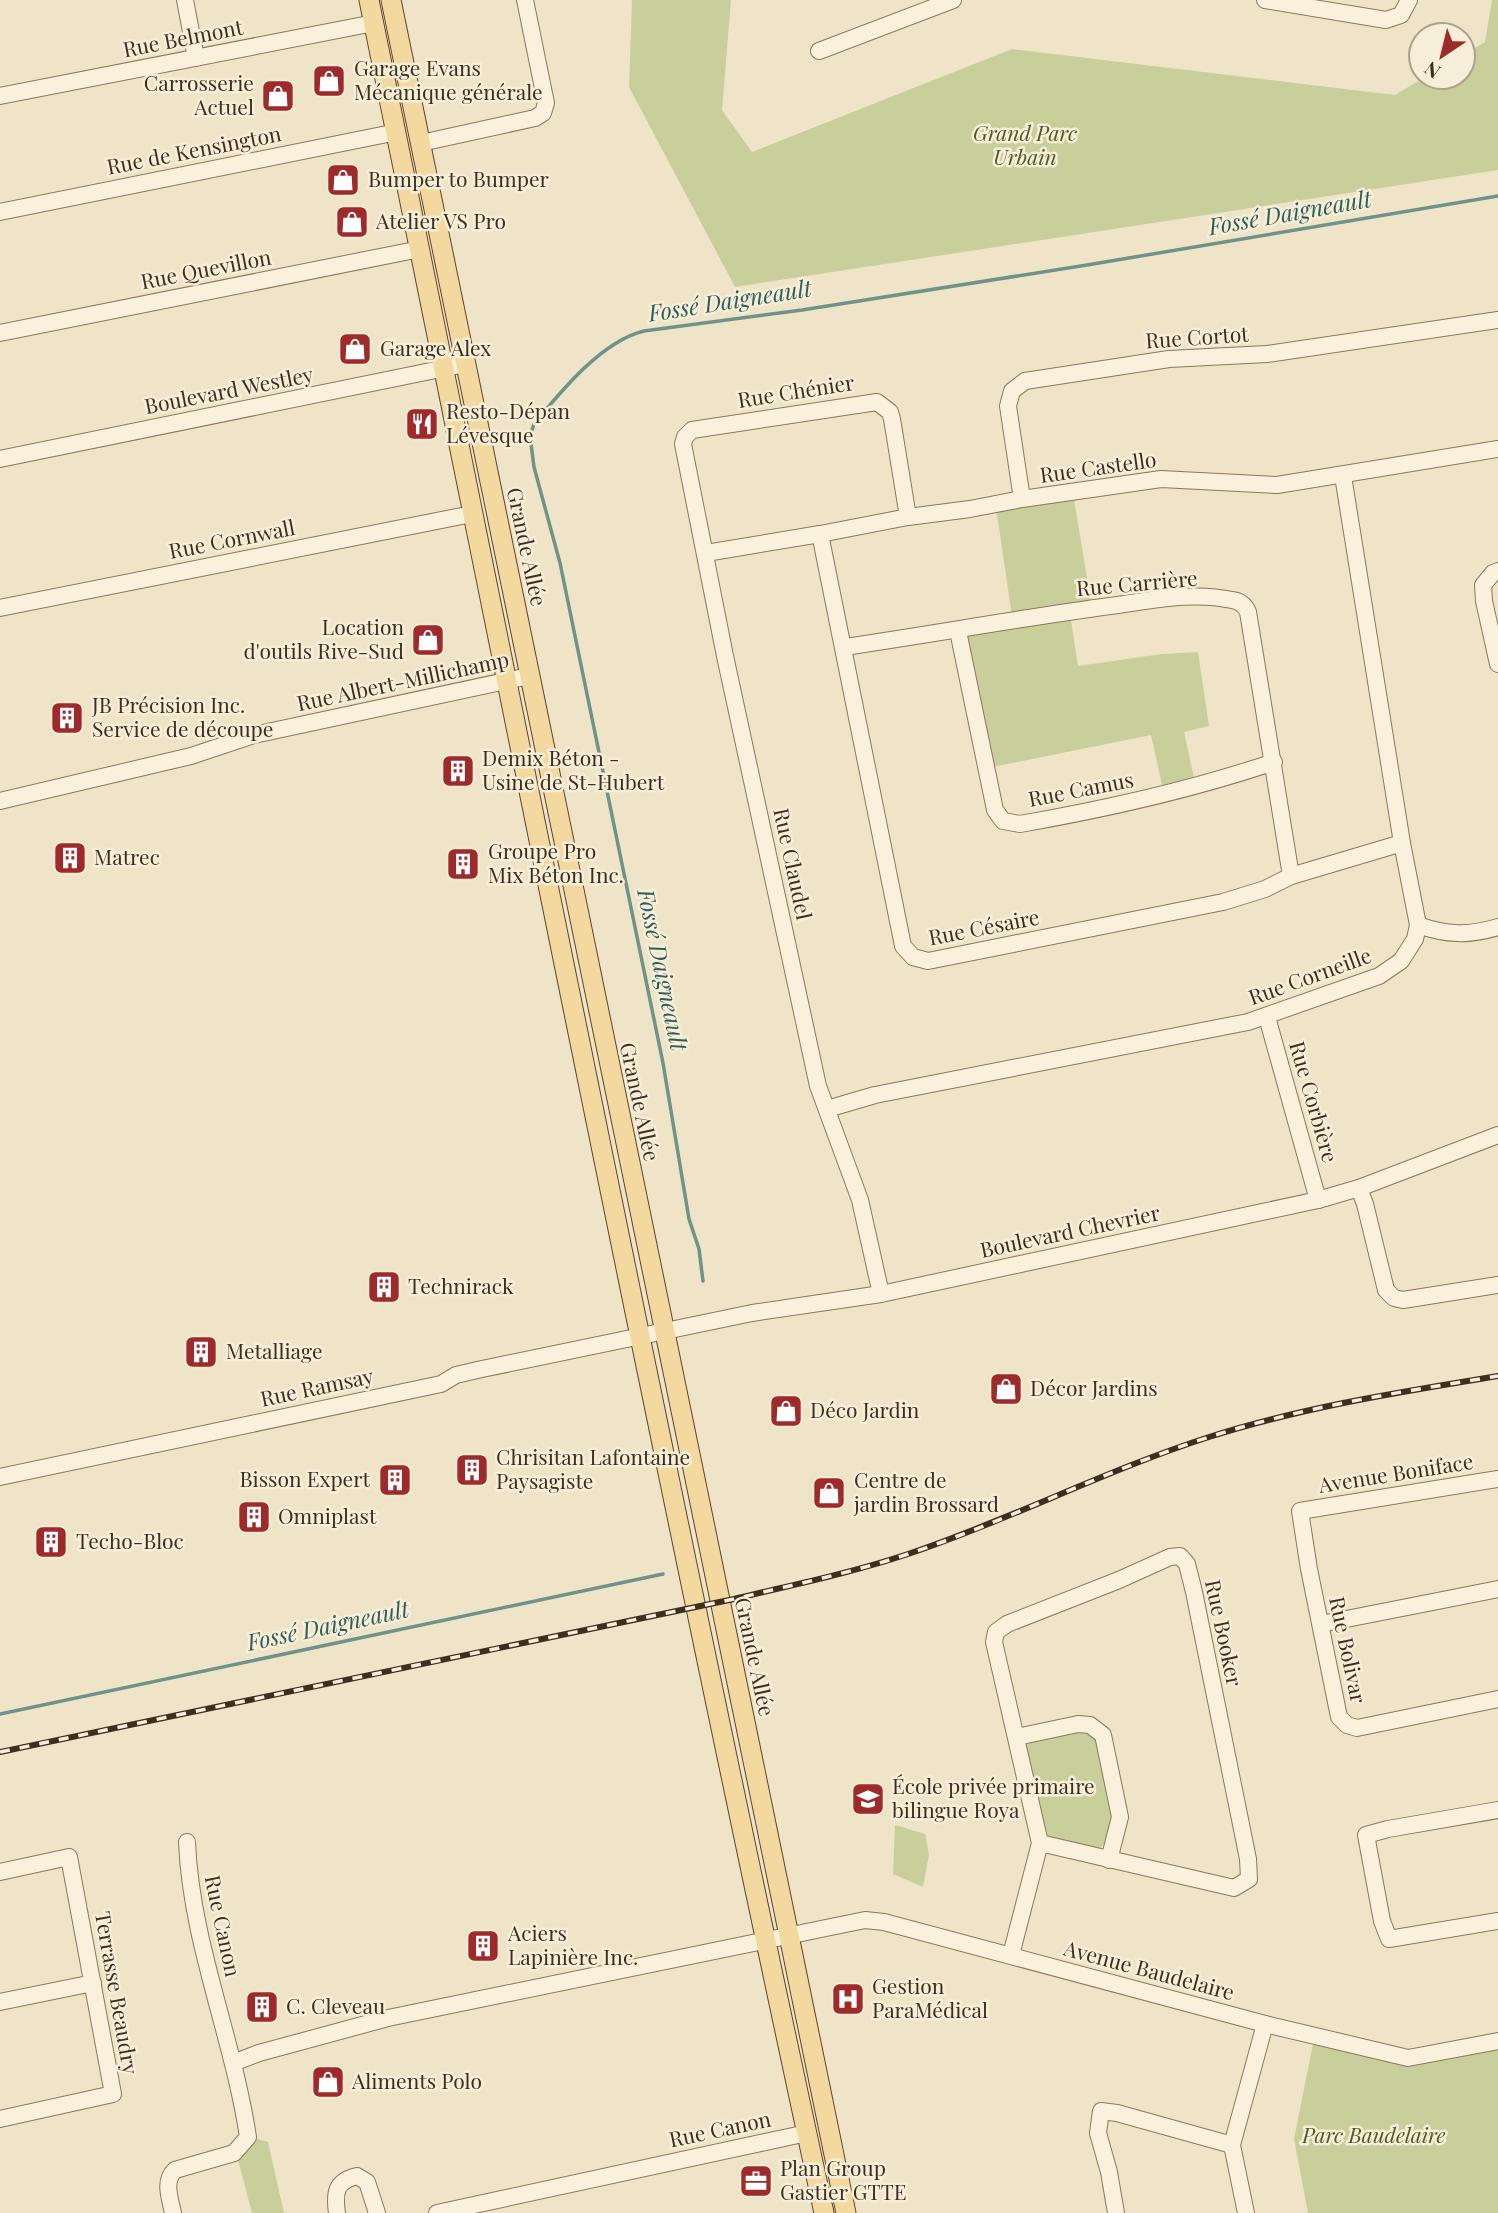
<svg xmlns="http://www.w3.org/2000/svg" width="1498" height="2213" viewBox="0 0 1498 2213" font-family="'Playfair Display',serif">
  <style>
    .green { fill: #c9cf9b }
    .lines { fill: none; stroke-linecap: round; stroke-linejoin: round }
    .stream { stroke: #6f938a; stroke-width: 3.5 }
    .minor-casing { stroke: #8d765c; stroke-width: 18 }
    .major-casing { stroke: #5b4430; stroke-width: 21 }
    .minor { stroke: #faf1dc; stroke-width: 16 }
    .major { stroke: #f3d9a0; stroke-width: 19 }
    .rail-casing { stroke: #3d2e20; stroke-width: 6 }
    .rail { stroke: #f7eed8; stroke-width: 3.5; stroke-dasharray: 10; stroke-linecap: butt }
    .labels { text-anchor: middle; stroke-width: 5; stroke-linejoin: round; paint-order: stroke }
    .street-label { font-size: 21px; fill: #3d2e20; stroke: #f7eed8 }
    .poi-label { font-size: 21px; fill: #3d2e20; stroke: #f7eed8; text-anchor: start }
    .park-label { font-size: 21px; font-style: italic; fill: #4d5a26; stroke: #f7eed8 }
    .water-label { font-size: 23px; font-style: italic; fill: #2f5d5a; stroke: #f7eed8 }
  </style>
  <rect width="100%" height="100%" fill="#f0e4c8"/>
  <g class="green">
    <path d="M632,0H731L722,110L752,152L1012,49L1395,95L1425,77H1463V55L1485,42L1492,0H1498V170L735,287L629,87Z"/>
    <path d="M1072,487L1091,602L1069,608L1078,666L1162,654L1198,652L1209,726L1184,732L1194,778L1162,785L1151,735L992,767L962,625L1012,616L995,501Z"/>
    <path d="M1082,1731L1097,1737L1114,1818L1106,1843L1097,1850L1045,1836L1026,1744Z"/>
    <path d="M895,1825L925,1834L929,1855L923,1887L893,1874Z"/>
    <path d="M1313,2044L1408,2064L1498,2045V2213H1308L1294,2139Z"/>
    <path d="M250,2137L268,2142L284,2213H252L238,2160Z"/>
  </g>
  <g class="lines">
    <g class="stream">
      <path d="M703,1281L699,1249L689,1219L663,1063L560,563L534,467L530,436L534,424C561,391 602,341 644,331L802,310L1087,265L1498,196"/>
      <path d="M0,1714L663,1574"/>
    </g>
    <defs>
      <g id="minor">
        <path d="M185,0L196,58"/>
        <path d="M1265,0L1386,20L1401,15L1409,0"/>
        <path d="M819,51L953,0"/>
        <path d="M0,96L374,23"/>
        <path d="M421,143L535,118L543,113L546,103L525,0"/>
        <path d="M0,212L397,132"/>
        <path d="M0,333L420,249"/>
        <path d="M0,459L465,364"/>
        <path d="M1022,499L1008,406L1012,391L1025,381L1169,359L1267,354L1498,320"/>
        <path d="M820,534L903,946L913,957L928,961L1223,902L1265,889L1291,876L1402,843"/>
        <path d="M706,553L820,534L908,517L970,509L1022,499L1161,479L1277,485L1498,449"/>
        <path d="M1498,571L1493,573L1483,585L1484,601L1498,664"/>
        <path d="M0,608L472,514"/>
        <path d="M958,631L995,810L1003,821L1020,824C1106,809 1191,790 1274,762"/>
        <path d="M844,647C933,634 1021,618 1110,606C1149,601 1192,591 1232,600C1240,601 1245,605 1248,612L1291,876"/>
        <path d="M0,801L191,756L254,735L529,676"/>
        <path d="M1418,925C1446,935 1469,936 1498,927"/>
        <path d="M1267,1017L1318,1200"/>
        <path d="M827,1109L875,1095L1248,1022L1379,976L1401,961L1415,939L1418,925L1402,843L1343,476"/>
        <path d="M1359,1188L1365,1204L1386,1290L1394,1298L1403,1300L1498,1285"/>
        <path d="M881,1294L860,1200L818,1086L725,656L683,444L685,437L692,430L877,402L890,412L892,419L908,517"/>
        <path d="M0,1477L441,1384L456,1375L482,1369L752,1313L881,1294L1318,1200L1359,1188L1498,1135"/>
        <path d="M1498,1479L1300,1511L1309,1569L1339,1717L1347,1725L1357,1728L1498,1699"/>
        <path d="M1321,1624L1498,1589"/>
        <path d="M1017,1737L1078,1724L1090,1725L1103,1735L1120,1817L1109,1860"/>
        <path d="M1498,1810L1388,1829L1366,1835L1382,1921L1389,1939L1498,1921"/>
        <path d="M0,1872L69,1857L113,2094L0,2119"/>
        <path d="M1011,1955L1040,1843L1234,1888L1249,1879L1248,1859L1194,1592L1187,1564L1180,1556L1170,1557L1119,1580L1007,1624L996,1632L994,1642L1040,1843"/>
        <path d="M0,2002L93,1983"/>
        <path d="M233,2063L259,2053L388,2018L865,1920L884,1922L1265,2024L1408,2058L1498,2041"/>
        <path d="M173,2213C170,2198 163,2181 175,2170L234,2153L248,2137C233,2037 191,1942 187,1842"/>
        <path d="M337,2213C334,2192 336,2181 357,2176L367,2182L377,2213"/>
        <path d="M437,2213L807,2133"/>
        <path d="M1116,2213L1109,2172L1098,2133L1101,2111L1117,2113L1232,2145"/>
        <path d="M1246,2213L1232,2145L1265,2024"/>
      </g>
      <g id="major">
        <path d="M369,0C519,738 665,1477 824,2213"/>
        <path d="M391,0L846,2213"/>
      </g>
    </defs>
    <use href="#minor" class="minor-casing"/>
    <use href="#major" class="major-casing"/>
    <use href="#minor" class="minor"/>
    <use href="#major" class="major"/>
    <defs>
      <path id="rail" d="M0,1752L734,1599C792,1585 851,1573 908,1554C1010,1520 1106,1470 1209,1437C1303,1407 1400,1392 1498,1376"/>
    </defs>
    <use href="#rail" class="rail-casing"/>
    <use href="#rail" class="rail"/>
  </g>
  <defs>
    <symbol id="shop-square" viewBox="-11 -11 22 22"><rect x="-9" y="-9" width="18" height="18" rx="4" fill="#9e2a2b" stroke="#f7eed8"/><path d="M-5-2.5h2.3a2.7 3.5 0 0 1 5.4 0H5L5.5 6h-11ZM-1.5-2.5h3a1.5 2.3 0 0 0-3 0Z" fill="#fff"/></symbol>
    <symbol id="restaurant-square" viewBox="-11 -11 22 22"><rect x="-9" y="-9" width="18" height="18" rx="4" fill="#9e2a2b" stroke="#f7eed8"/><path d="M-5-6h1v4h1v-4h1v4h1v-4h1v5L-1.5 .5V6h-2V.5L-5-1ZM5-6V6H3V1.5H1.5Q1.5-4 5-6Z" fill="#fff"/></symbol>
    <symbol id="building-square" viewBox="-11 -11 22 22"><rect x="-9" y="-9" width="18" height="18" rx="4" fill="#9e2a2b" stroke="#f7eed8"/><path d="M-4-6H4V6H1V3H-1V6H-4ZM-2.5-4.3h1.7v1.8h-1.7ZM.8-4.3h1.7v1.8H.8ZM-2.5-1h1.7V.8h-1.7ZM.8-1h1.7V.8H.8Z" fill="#fff"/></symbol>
    <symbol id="school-square" viewBox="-11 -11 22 22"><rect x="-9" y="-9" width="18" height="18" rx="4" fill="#9e2a2b" stroke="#f7eed8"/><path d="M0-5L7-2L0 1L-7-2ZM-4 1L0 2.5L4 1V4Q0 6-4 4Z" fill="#fff"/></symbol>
    <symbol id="hospital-square" viewBox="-11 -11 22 22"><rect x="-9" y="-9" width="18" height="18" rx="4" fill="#9e2a2b" stroke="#f7eed8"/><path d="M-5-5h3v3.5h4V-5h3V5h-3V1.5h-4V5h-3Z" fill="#fff"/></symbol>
    <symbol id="office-square" viewBox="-11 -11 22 22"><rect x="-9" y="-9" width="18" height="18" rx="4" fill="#9e2a2b" stroke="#f7eed8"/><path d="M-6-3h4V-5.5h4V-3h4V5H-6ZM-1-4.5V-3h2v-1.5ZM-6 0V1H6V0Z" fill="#fff"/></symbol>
  </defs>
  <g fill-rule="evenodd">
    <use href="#shop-square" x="310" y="62" width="38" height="38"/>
    <use href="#shop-square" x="259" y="77" width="38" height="38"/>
    <use href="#shop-square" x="324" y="161" width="38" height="38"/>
    <use href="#shop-square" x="333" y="203" width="38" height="38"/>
    <use href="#shop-square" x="336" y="330" width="38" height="38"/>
    <use href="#restaurant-square" x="403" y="405" width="38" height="38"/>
    <use href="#shop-square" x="409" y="621" width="38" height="38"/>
    <use href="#building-square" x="48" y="699" width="38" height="38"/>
    <use href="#building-square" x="439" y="752" width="38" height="38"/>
    <use href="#building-square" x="51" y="839" width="38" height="38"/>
    <use href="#building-square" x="444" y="845" width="38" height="38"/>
    <use href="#building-square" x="365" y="1268" width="38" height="38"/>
    <use href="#building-square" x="182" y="1333" width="38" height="38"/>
    <use href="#shop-square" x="987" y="1370" width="38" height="38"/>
    <use href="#shop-square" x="767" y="1392" width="38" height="38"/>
    <use href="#building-square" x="453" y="1451" width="38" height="38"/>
    <use href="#building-square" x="376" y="1461" width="38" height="38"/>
    <use href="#shop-square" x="810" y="1474" width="38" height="38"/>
    <use href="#building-square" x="235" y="1498" width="38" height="38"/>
    <use href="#building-square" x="32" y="1523" width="38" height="38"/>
    <use href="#school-square" x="849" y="1780" width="38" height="38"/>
    <use href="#building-square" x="464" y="1927" width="38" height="38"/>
    <use href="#hospital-square" x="829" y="1980" width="38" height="38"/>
    <use href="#building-square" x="243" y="1988" width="38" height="38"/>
    <use href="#shop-square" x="309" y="2063" width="38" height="38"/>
    <use href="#office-square" x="737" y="2162" width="38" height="38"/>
  </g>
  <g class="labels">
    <g class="street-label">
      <text transform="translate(183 39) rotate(-11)" y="7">Rue Belmont</text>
      <text transform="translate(194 151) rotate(-11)" y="7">Rue de Kensington</text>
      <text transform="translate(206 270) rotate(-11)" y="7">Rue Quevillon</text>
      <text transform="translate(1197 338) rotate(-4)" y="7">Rue Cortot</text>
      <text transform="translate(229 391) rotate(-11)" y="7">Boulevard Westley</text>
      <text transform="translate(796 392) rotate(-9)" y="7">Rue Chénier</text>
      <text transform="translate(1098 468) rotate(-8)" y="7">Rue Castello</text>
      <text transform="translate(232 540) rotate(-11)" y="7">Rue Cornwall</text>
      <text transform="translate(526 547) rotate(78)" y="7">Grande Allée</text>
      <text transform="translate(1137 584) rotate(-5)" y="7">Rue Carrière</text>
      <text transform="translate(403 682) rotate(-12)" y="7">Rue Albert-Millichamp</text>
      <text transform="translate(1081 790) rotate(-11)" y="7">Rue Camus</text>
      <text transform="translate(792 864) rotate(78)" y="7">Rue Claudel</text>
      <text transform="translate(984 928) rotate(-11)" y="7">Rue Césaire</text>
      <text transform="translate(1310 977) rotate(-20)" y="7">Rue Corneille</text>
      <text transform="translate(639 1102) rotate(78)" y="7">Grande Allée</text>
      <text transform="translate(1313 1102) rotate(74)" y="7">Rue Corbière</text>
      <text transform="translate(1070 1232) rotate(-12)" y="7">Boulevard Chevrier</text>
      <text transform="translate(317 1388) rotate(-12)" y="7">Rue Ramsay</text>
      <text transform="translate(1396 1474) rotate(-9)" y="7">Avenue Boniface</text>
      <text transform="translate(1223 1633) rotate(78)" y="7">Rue Booker</text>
      <text transform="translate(1347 1650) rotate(78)" y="7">Rue Bolivar</text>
      <text transform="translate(754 1657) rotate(78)" y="7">Grande Allée</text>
      <text transform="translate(222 1926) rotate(78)" y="7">Rue Canon</text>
      <text transform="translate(1149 1971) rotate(15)" y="7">Avenue Baudelaire</text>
      <text transform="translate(116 1993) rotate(80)" y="7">Terrasse Beaudry</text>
      <text transform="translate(720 2130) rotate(-12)" y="7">Rue Canon</text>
    </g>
    <g class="poi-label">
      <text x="354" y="76">Garage Evans<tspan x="354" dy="24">Mécanique générale</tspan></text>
      <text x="254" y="91" text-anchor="end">Carrosserie<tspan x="254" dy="24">Actuel</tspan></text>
      <text x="368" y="187">Bumper to Bumper</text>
      <text x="376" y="229">Atelier VS Pro</text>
      <text x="380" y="356">Garage Alex</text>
      <text x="446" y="419">Resto-Dépan<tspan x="446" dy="24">Lévesque</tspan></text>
      <text x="404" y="635" text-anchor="end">Location<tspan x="404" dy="24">d'outils Rive-Sud</tspan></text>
      <text x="92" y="713">JB Précision Inc.<tspan x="92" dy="24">Service de découpe</tspan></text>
      <text x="482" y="766">Demix Béton -<tspan x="482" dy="24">Usine de St-Hubert</tspan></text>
      <text x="488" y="859">Groupe Pro<tspan x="488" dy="24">Mix Béton Inc.</tspan></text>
      <text x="94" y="865">Matrec</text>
      <text x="408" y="1294">Technirack</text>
      <text x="226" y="1359">Metalliage</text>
      <text x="1030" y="1396">Décor Jardins</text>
      <text x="810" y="1418">Déco Jardin</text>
      <text x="496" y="1465">Chrisitan Lafontaine<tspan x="496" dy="24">Paysagiste</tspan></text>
      <text x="370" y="1487" text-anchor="end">Bisson Expert</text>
      <text x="854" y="1488">Centre de<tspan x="854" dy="24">jardin Brossard</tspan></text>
      <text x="278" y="1524">Omniplast</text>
      <text x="76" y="1549">Techo-Bloc</text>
      <text x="892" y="1794">École privée primaire<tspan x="892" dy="24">bilingue Roya</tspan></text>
      <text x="508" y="1941">Aciers<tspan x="508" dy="24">Lapinière Inc.</tspan></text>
      <text x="872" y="1994">Gestion<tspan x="872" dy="24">ParaMédical</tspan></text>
      <text x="286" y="2014">C. Cleveau</text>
      <text x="352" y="2089">Aliments Polo</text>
      <text x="780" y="2176">Plan Group<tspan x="780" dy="24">Gastier GTTE</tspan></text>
    </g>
    <g class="park-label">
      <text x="1025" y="141">Grand Parc<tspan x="1025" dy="24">Urbain</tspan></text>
      <text x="1374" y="2143">Parc Baudelaire</text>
    </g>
    <g class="water-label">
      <text transform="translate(1290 213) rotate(-10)" y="8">Fossé Daigneault</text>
      <text transform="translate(730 301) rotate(-9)" y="8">Fossé Daigneault</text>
      <text transform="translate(662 970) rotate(78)" y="8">Fossé Daigneault</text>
      <text transform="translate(328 1626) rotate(-12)" y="8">Fossé Daigneault</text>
    </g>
  </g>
  <g transform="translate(1442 56) rotate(215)"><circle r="33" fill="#f7eed8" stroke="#ada18e" stroke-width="2"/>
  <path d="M0-5L12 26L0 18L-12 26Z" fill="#9e2a2b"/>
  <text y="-10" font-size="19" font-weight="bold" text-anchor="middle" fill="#3d2e20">N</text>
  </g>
</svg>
